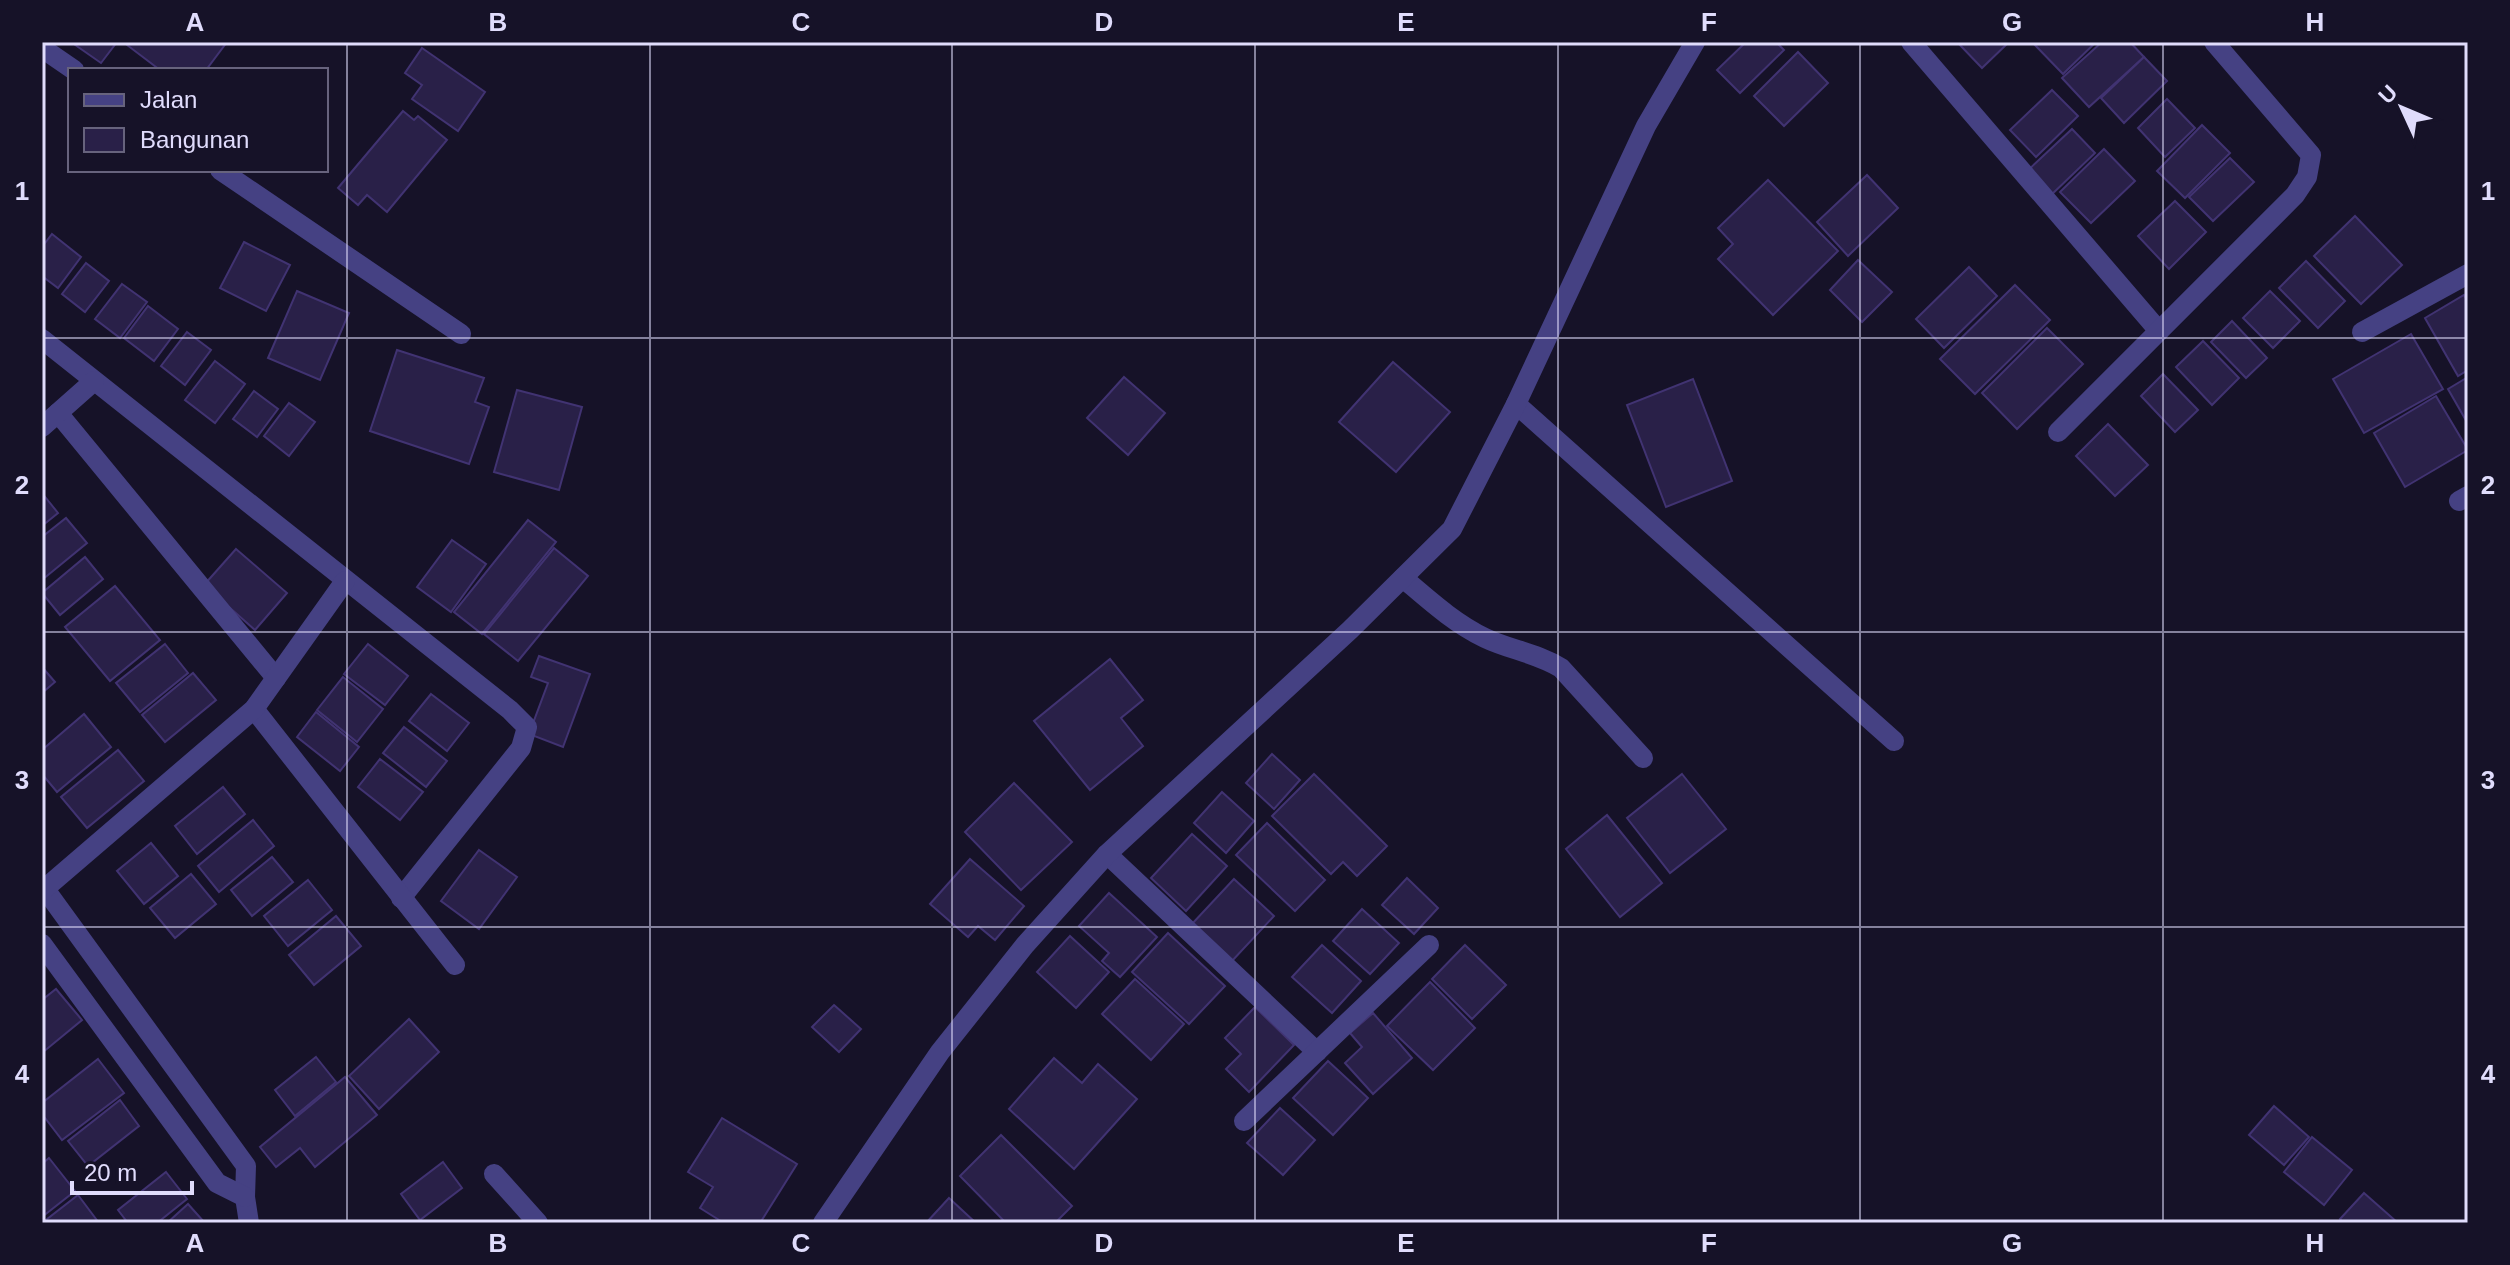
<svg xmlns="http://www.w3.org/2000/svg" width="2510" height="1265" viewBox="0 0 2510 1265" font-family="Helvetica,sans-serif">
  <style>
    .building { fill: #292048; stroke: #413372; stroke-width: 2 }
    .lines { fill: none; stroke-linecap: round; stroke-linejoin: round }
    .minor { stroke: #454183; stroke-width: 20 }
    .grid { fill: none; stroke: #e0dcfc; stroke-width: 2; stroke-opacity: 0.55 }
    .neatline { fill: none; stroke: #e0dcfc; stroke-width: 3 }
    .grid-label { font-size: 26px; text-anchor: middle; font-weight: bold; fill: #e0dcfc }
  </style>
  <rect width="100%" height="100%" fill="#161228"/>
  <g class="building">
    <path d="M71,42H117L101,63Z"/>
    <path d="M130,42H227L206,70H160L127,45Z"/>
    <path d="M1746,42H1776L1784,50L1740,93L1717,70Z"/>
    <path d="M1957,42H2009L1982,68Z"/>
    <path d="M2032,42H2096L2063,74Z"/>
    <path d="M2102,42H2130L2144,57L2089,107L2062,78Z"/>
    <path d="M422,48L485,92L458,131L412,99L422,85L405,73Z"/>
    <path d="M1798,52L1828,83L1784,126L1754,96Z"/>
    <path d="M2144,57L2167,81L2124,123L2101,98Z"/>
    <path d="M2052,90L2078,116L2036,157L2010,130Z"/>
    <path d="M2167,99L2195,128L2165,157L2138,128Z"/>
    <path d="M403,111L414,120L418,116L447,140L387,212L367,195L358,205L338,188Z"/>
    <path d="M2202,125L2230,153L2185,198L2157,171Z"/>
    <path d="M2072,129L2095,153L2049,197L2025,173Z"/>
    <path d="M2104,149L2135,181L2091,223L2060,192Z"/>
    <path d="M2230,158L2254,182L2213,221L2189,197Z"/>
    <path d="M1867,175L1898,208L1848,256L1817,222Z"/>
    <path d="M1768,180L1838,251L1773,315L1718,259L1733,244L1718,228Z"/>
    <path d="M2175,201L2206,232L2169,269L2138,236Z"/>
    <path d="M2355,216L2402,265L2361,304L2314,256Z"/>
    <path d="M52,234L81,257L58,288L42,276V247Z"/>
    <path d="M244,242L290,265L266,311L220,288Z"/>
    <path d="M1858,260L1892,292L1862,322L1830,290Z"/>
    <path d="M2306,261L2345,301L2318,328L2279,288Z"/>
    <path d="M86,263L109,281L85,312L62,294Z"/>
    <path d="M1969,267L1997,296L1944,348L1916,319Z"/>
    <path d="M122,284L147,302L120,338L95,319Z"/>
    <path d="M2015,285L2050,320L1975,394L1940,359Z"/>
    <path d="M297,291L349,313L320,380L268,358Z"/>
    <path d="M2270,291L2300,321L2273,348L2243,318Z"/>
    <path d="M2464,295L2468,302V370L2458,376L2425,318Z"/>
    <path d="M148,306L178,329L154,361L124,338Z"/>
    <path d="M2232,321L2267,358L2246,378L2211,342Z"/>
    <path d="M2047,328L2083,364L2017,429L1982,393Z"/>
    <path d="M187,332L211,350L185,385L161,366Z"/>
    <path d="M2411,334L2443,389L2364,433L2333,379Z"/>
    <path d="M2203,341L2239,378L2212,405L2176,367Z"/>
    <path d="M397,350L484,378L475,402L489,407L469,464L370,431Z"/>
    <path d="M215,361L245,384L215,423L185,400Z"/>
    <path d="M1393,362L1450,412L1396,472L1339,422Z"/>
    <path d="M2163,374L2198,410L2175,432L2141,396Z"/>
    <path d="M1124,377L1165,413L1128,455L1087,418Z"/>
    <path d="M2468,377V424L2448,389Z"/>
    <path d="M1693,379L1732,481L1666,507L1627,405Z"/>
    <path d="M517,390L582,407L559,490L494,472Z"/>
    <path d="M254,391L278,409L257,437L233,419Z"/>
    <path d="M2436,396L2468,450L2405,487L2374,433Z"/>
    <path d="M289,403L315,422L289,456L264,436Z"/>
    <path d="M2108,424L2148,465L2115,496L2076,456Z"/>
    <path d="M42,493L58,513L42,526Z"/>
    <path d="M66,518L87,543L42,580V537Z"/>
    <path d="M528,520L556,542L482,634L454,612Z"/>
    <path d="M452,540L486,564L451,612L417,587Z"/>
    <path d="M554,548L588,576L518,661L484,634Z"/>
    <path d="M236,549L287,593L255,630L204,585Z"/>
    <path d="M85,557L103,579L60,615L42,593Z"/>
    <path d="M115,586L160,640L110,681L65,627Z"/>
    <path d="M165,644L188,673L140,712L116,683Z"/>
    <path d="M368,644L408,676L385,705L344,674Z"/>
    <path d="M539,656L590,674L563,747L529,734L548,683L531,677Z"/>
    <path d="M1110,659L1143,700L1121,718L1143,746L1090,790L1034,721Z"/>
    <path d="M42,667L55,682L42,693Z"/>
    <path d="M193,673L216,700L165,742L142,715Z"/>
    <path d="M343,677L383,709L357,742L317,710Z"/>
    <path d="M431,694L469,723L447,751L409,721Z"/>
    <path d="M316,712L359,747L340,771L297,737Z"/>
    <path d="M84,714L111,747L57,792L42,774V750Z"/>
    <path d="M404,727L447,761L426,787L383,753Z"/>
    <path d="M118,750L144,781L87,828L61,797Z"/>
    <path d="M1272,754L1300,780L1274,809L1246,783Z"/>
    <path d="M380,759L423,792L400,820L358,787Z"/>
    <path d="M1314,774L1387,846L1357,876L1343,862L1331,874L1272,816Z"/>
    <path d="M1682,774L1726,829L1670,873L1627,818Z"/>
    <path d="M1014,783L1072,842L1021,890L965,832Z"/>
    <path d="M223,787L245,814L197,854L175,826Z"/>
    <path d="M1222,792L1254,821L1226,853L1194,823Z"/>
    <path d="M1607,815L1662,883L1620,917L1566,849Z"/>
    <path d="M253,820L274,846L219,892L198,866Z"/>
    <path d="M1267,823L1325,880L1295,911L1236,855Z"/>
    <path d="M1192,834L1227,866L1186,911L1151,878Z"/>
    <path d="M151,843L178,876L144,904L117,871Z"/>
    <path d="M479,850L517,877L479,929L441,901Z"/>
    <path d="M272,857L293,882L252,916L231,890Z"/>
    <path d="M970,859L1024,906L995,940L978,926L968,937L930,904Z"/>
    <path d="M191,874L216,904L175,938L150,908Z"/>
    <path d="M1407,878L1438,908L1414,934L1382,905Z"/>
    <path d="M1234,879L1274,916L1231,962L1191,925Z"/>
    <path d="M308,880L332,910L288,946L264,916Z"/>
    <path d="M1109,893L1157,937L1120,977L1102,961L1109,953L1079,926Z"/>
    <path d="M1362,909L1399,943L1370,974L1333,941Z"/>
    <path d="M336,916L361,946L314,985L289,955Z"/>
    <path d="M1168,933L1225,986L1189,1024L1132,972Z"/>
    <path d="M1070,936L1109,972L1076,1008L1037,972Z"/>
    <path d="M1322,945L1361,981L1332,1013L1292,977Z"/>
    <path d="M1465,945L1506,985L1472,1019L1432,979Z"/>
    <path d="M1135,979L1184,1024L1151,1060L1102,1014Z"/>
    <path d="M1430,982L1475,1028L1433,1070L1387,1026Z"/>
    <path d="M56,989L82,1020L42,1053V1000Z"/>
    <path d="M834,1005L861,1029L839,1052L812,1027Z"/>
    <path d="M1255,1007L1294,1045L1249,1092L1226,1069L1241,1054L1225,1038Z"/>
    <path d="M1373,1013L1412,1058L1373,1094L1345,1063L1362,1047L1350,1033Z"/>
    <path d="M409,1019L439,1052L379,1109L349,1076Z"/>
    <path d="M316,1057L336,1082L295,1116L275,1090Z"/>
    <path d="M1054,1058L1082,1083L1098,1064L1137,1099L1074,1169L1009,1109Z"/>
    <path d="M98,1059L124,1093L62,1140L42,1114V1103Z"/>
    <path d="M1328,1061L1368,1098L1333,1135L1293,1098Z"/>
    <path d="M345,1077L377,1115L315,1167L300,1148L276,1167L260,1147Z"/>
    <path d="M120,1100L139,1126L88,1166L68,1141Z"/>
    <path d="M2274,1106L2309,1137L2284,1165L2249,1135Z"/>
    <path d="M1280,1108L1315,1140L1283,1175L1247,1143Z"/>
    <path d="M722,1118L797,1164L760,1223H724L700,1208L713,1187L688,1172Z"/>
    <path d="M1001,1135L1072,1206L1055,1223H1006L960,1176Z"/>
    <path d="M2312,1137L2352,1170L2324,1205L2284,1172Z"/>
    <path d="M49,1158L75,1191L42,1217V1164Z"/>
    <path d="M443,1162L462,1188L420,1220L401,1194Z"/>
    <path d="M166,1172L187,1199L157,1223H128L118,1210Z"/>
    <path d="M2364,1193L2398,1223H2344L2340,1219Z"/>
    <path d="M78,1195L99,1223H42Z"/>
    <path d="M949,1198L976,1223H926Z"/>
    <path d="M188,1204L205,1223H167Z"/>
  </g>
  <g class="lines">
    <g class="minor">
      <path d="M1911,42L2159,331"/>
      <path d="M42,48L74,70"/>
      <path d="M220,170L461,334"/>
      <path d="M2362,332L2468,274"/>
      <path d="M42,339L510,710L527,727L521,748L401,898"/>
      <path d="M1516,404L1894,741"/>
      <path d="M58,413L276,678"/>
      <path d="M42,427L94,381"/>
      <path d="M2058,432L2295,195L2307,177L2311,155L2214,42"/>
      <path d="M2459,501L2468,496"/>
      <path d="M1403,578C1429,600 1454,623 1485,638C1510,650 1537,653 1561,668L1643,758"/>
      <path d="M254,709L455,965"/>
      <path d="M1107,854L1317,1052"/>
      <path d="M42,885L246,1166L245,1197L249,1223"/>
      <path d="M42,891L254,709L345,581"/>
      <path d="M42,944L217,1183L245,1197"/>
      <path d="M1244,1121L1429,945"/>
      <path d="M494,1174L538,1223"/>
      <path d="M823,1223L940,1052L1025,945L1107,854L1350,630L1452,529L1516,404L1646,126L1695,42"/>
    </g>
  </g>
  <path class="grid" d="M347,42V1223M650,42V1223M952,42V1223M1255,42V1223M1558,42V1223M1860,42V1223M2163,42V1223M42,338H2468M42,632H2468M42,927H2468"/>
  <rect width="2510" height="1265" fill="none" stroke="#161228" stroke-width="88"/>
  <rect x="68" y="68" width="260" height="104" fill="#161228" stroke="#67637d" stroke-width="2"/>
  <rect x="84" y="94" width="40" height="12" fill="#454183" stroke="#67637d" stroke-width="2"/>
  <text x="140" y="108" font-size="24" fill="#e0dcfc">Jalan</text>
  <rect x="84" y="128" width="40" height="24" fill="#292048" stroke="#67637d" stroke-width="2"/>
  <text x="140" y="148" font-size="24" fill="#e0dcfc">Bangunan</text>
  <g transform="translate(2402 108) rotate(314)" stroke="#161228" stroke-width="6" paint-order="stroke">
  <path d="M0-6L14 30L0 20L-14 30Z" fill="#e0dcfc"/>
  <text y="-12" font-size="22" font-weight="bold" text-anchor="middle" fill="#e0dcfc">U</text>
  </g>
  <path d="M72 1181v12h120v-12" fill="none" stroke="#e0dcfc" stroke-width="4"/>
  <text x="84" y="1181" font-size="24" fill="#e0dcfc" stroke="#161228" stroke-width="6" paint-order="stroke">20 m</text>
  <rect x="44" y="44" width="2422" height="1177" class="neatline"/>
  <g class="grid-label">
    <text x="195" y="31">A</text>
    <text x="498" y="31">B</text>
    <text x="801" y="31">C</text>
    <text x="1104" y="31">D</text>
    <text x="1406" y="31">E</text>
    <text x="1709" y="31">F</text>
    <text x="2012" y="31">G</text>
    <text x="2315" y="31">H</text>
    <text x="22" y="200">1</text>
    <text x="2488" y="200">1</text>
    <text x="22" y="494">2</text>
    <text x="2488" y="494">2</text>
    <text x="22" y="789">3</text>
    <text x="2488" y="789">3</text>
    <text x="22" y="1083">4</text>
    <text x="2488" y="1083">4</text>
    <text x="195" y="1252">A</text>
    <text x="498" y="1252">B</text>
    <text x="801" y="1252">C</text>
    <text x="1104" y="1252">D</text>
    <text x="1406" y="1252">E</text>
    <text x="1709" y="1252">F</text>
    <text x="2012" y="1252">G</text>
    <text x="2315" y="1252">H</text>
  </g>
</svg>
